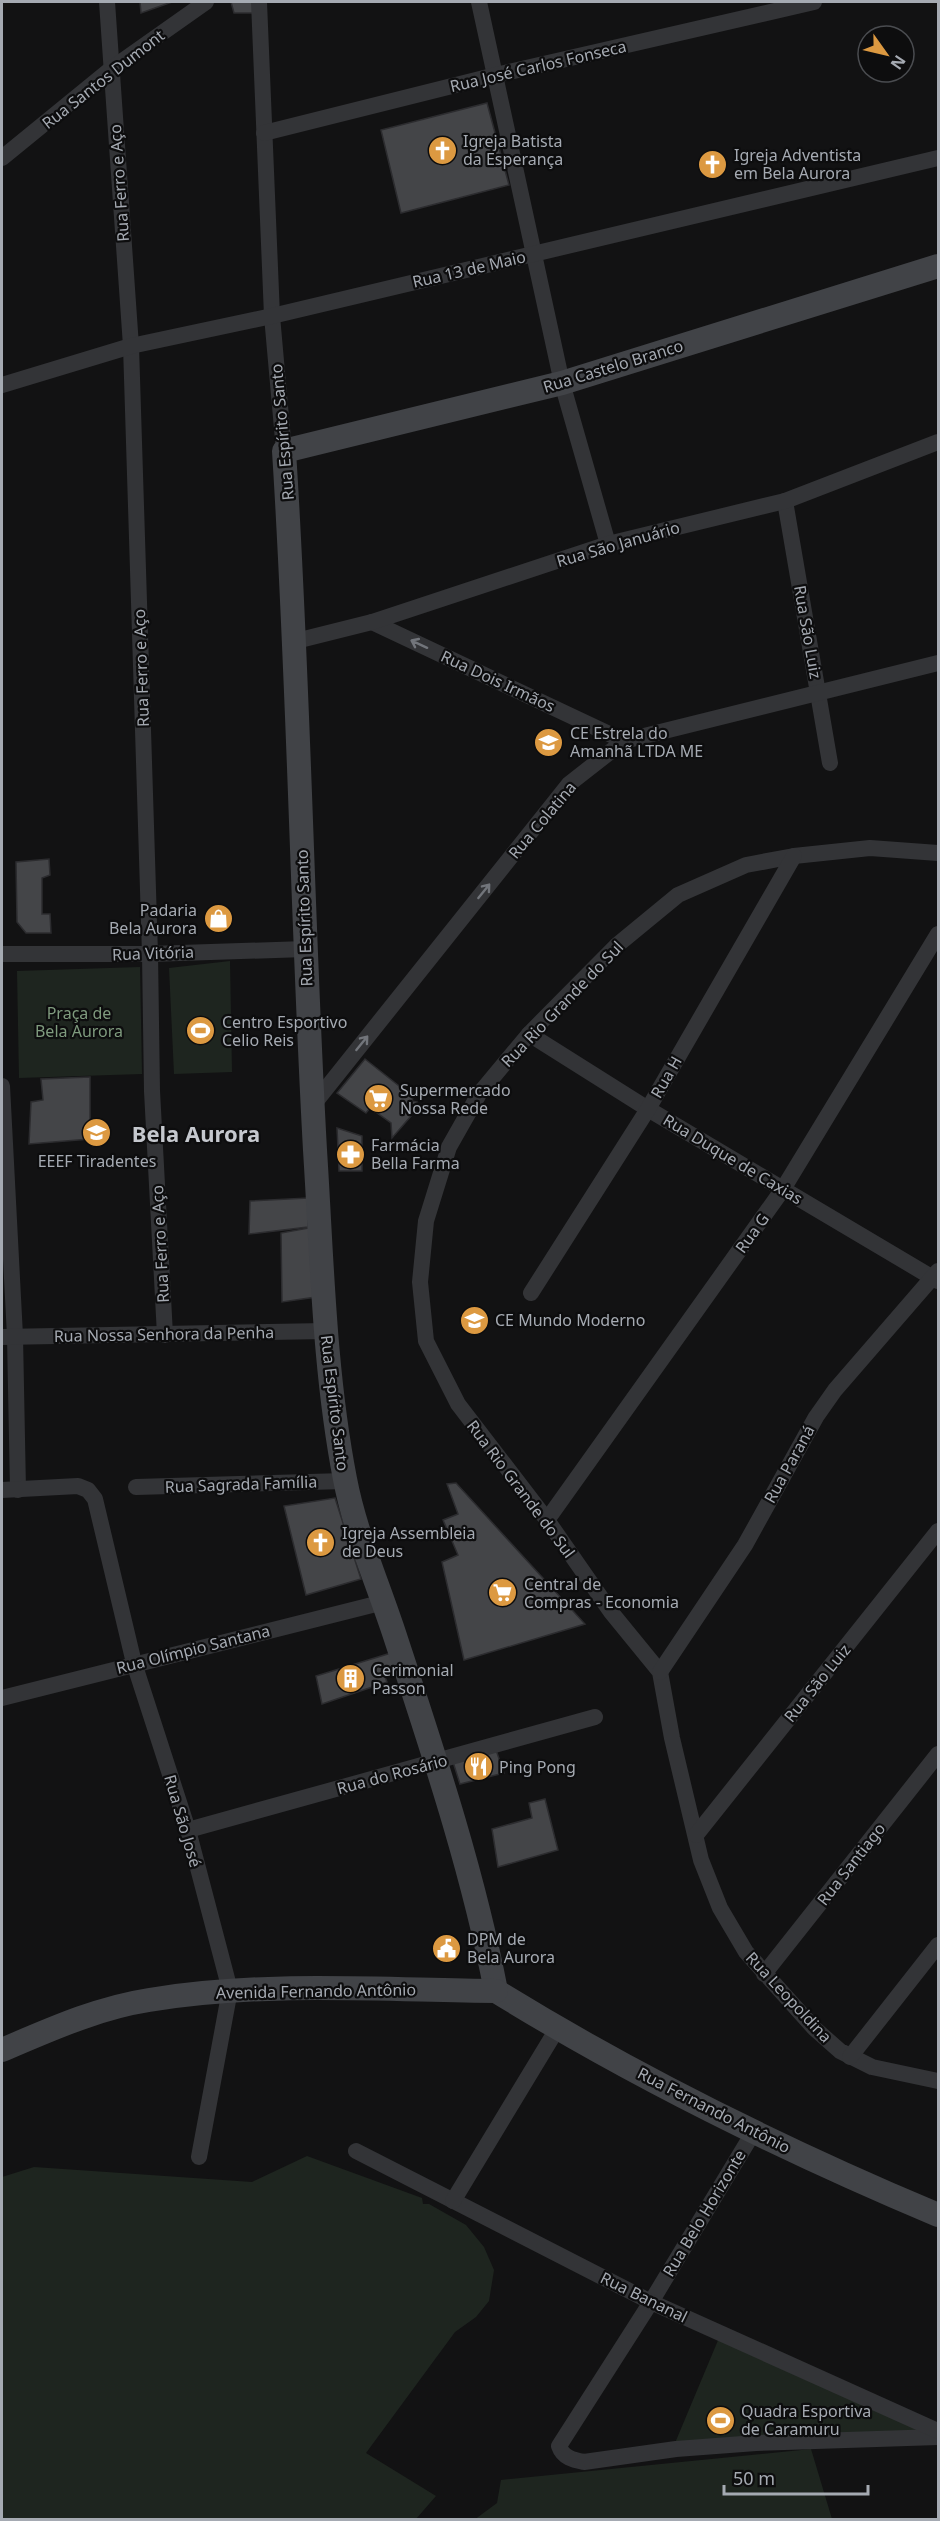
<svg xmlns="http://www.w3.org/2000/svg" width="940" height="2521" viewBox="0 0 940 2521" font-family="'Noto Sans',sans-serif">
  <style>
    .green { fill: #1e251f }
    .building { fill: #444548; stroke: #2c2c2f; stroke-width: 1.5 }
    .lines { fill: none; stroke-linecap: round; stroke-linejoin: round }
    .street { stroke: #333437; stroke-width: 16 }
    .secondary { stroke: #414347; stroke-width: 24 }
    .oneway { stroke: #72757b }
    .labels { text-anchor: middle; stroke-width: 4.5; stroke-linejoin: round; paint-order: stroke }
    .street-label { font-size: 16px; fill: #a5aab2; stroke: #0d0d0e }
    .poi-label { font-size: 16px; fill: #a5aab2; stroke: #0d0d0e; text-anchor: start }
    .park-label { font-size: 16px; fill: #7f9b7e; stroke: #0d0d0e }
    .district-label { font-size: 22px; font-weight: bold; fill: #c5c8ce; stroke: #0d0d0e }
  </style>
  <rect width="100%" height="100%" fill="#121213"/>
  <g class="green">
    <path d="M230,961L232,1072L174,1074L169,968Z"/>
    <path d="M140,967L142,1074L19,1078L17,971Z"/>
    <path d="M307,2156L422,2198L423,2204H429L466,2225L484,2247L494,2270L489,2301L476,2317L455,2332L366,2453L436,2496L416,2519H2V2177L34,2167L252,2182Z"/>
    <path d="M719,2338L938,2433L675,2443Z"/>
    <path d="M811,2449L832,2519L474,2520L497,2503L501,2480Z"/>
  </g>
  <g class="building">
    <path d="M140,2H172L141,13Z"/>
    <path d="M231,2H257L258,13H234Z"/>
    <path d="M487,103L509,185L401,213L381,130Z"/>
    <path d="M49,859L50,875L42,878V914H50L51,933H26L17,922L16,862Z"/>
    <path d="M365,1059L413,1097L412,1101L417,1102L411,1116L392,1138L391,1123L370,1108L366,1113L337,1093Z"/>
    <path d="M90,1077V1139L29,1144L31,1102L43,1100L41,1079Z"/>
    <path d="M337,1128L362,1136V1171H339Z"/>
    <path d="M308,1198V1227L249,1234L250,1201Z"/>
    <path d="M314,1227L316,1297L282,1302L281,1233Z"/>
    <path d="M456,1483L585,1624L464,1660L442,1562L458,1555L443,1520L458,1514L447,1484Z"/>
    <path d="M335,1498L361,1579L306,1595L284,1506Z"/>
    <path d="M391,1653L399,1675L385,1677L387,1682L322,1704L316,1676Z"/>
    <path d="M496,1750L504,1773L460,1784L453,1762Z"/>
    <path d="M545,1799L558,1850L498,1867L492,1829L532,1818L529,1803Z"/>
    <path d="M446,1935L458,1944L447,1960L435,1951Z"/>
  </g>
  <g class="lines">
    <g class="street">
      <path d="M107,2L131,346L150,954L152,1091L165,1335"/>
      <path d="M259,2L272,316L284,451"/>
      <path d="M479,2L562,383L608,544"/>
      <path d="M264,133L496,75L814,2"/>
      <path d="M2,158L111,69L206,2"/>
      <path d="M2,385L131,346L272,316L938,158"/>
      <path d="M785,501L830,763"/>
      <path d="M372,622L624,741"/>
      <path d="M296,641L372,622L608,544L785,501L938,442"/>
      <path d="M938,853L870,848L794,856L746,865L678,895L616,946L529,1034L479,1094L449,1147L426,1221L420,1282L426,1341L458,1404L547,1520L611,1612L660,1672L672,1738L701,1860L720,1908L746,1952L814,2028L840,2051L872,2067L938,2081"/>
      <path d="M2,954H150L305,949"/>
      <path d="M529,1034L648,1109L938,1281"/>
      <path d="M2,1086L15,1336L18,1490"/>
      <path d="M313,1105L569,784L624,741L938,663"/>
      <path d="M531,1293L648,1109L794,856"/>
      <path d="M2,1337L326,1331"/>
      <path d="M136,1487L345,1481"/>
      <path d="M2,1490L78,1486L88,1490L95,1499L134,1663L188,1830L230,1990L199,2157"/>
      <path d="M547,1520L783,1189L938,934"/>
      <path d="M660,1672L745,1545L816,1417L835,1390L938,1271"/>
      <path d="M2,1698L384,1602"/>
      <path d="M188,1830L595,1717"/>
      <path d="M696,1835L938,1531"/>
      <path d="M764,1974L938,1754"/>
      <path d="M850,2057L938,1945"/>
      <path d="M753,2133L651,2302L559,2446C563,2458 574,2460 584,2462L676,2449L756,2443L938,2437"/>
      <path d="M356,2151L651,2302L938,2431"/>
      <path d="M453,2201L557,2029"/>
    </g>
    <g class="secondary">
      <path d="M496,1991C473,1871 433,1752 395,1636C378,1584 355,1532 345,1479C324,1371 322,1259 315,1150C302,917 299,684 284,451L562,383L938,266"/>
      <path d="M496,1991C637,2078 786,2151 938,2215"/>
      <path d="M2,2050C49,2030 97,2008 149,2000C261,1981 382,1990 496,1991"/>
    </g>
  </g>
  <defs><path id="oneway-shaft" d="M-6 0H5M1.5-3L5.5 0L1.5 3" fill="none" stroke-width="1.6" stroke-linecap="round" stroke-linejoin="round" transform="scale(1.5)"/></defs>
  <g class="oneway">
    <use href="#oneway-shaft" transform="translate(419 644) rotate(-155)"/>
    <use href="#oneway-shaft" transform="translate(484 891) rotate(-51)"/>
    <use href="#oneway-shaft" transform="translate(362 1043) rotate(-51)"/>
  </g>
  <defs>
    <symbol id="church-disc" viewBox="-11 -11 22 22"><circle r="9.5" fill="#dc9941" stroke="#0d0d0e"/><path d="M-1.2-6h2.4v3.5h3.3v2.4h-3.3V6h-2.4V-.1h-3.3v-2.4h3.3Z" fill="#fff"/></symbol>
    <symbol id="school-disc" viewBox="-11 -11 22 22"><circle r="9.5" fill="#dc9941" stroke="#0d0d0e"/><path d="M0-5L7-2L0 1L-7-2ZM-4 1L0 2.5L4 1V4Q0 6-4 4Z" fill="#fff"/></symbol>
    <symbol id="shop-disc" viewBox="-11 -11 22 22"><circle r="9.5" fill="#dc9941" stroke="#0d0d0e"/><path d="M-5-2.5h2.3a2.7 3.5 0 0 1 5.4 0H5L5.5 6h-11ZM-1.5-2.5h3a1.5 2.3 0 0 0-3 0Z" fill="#fff"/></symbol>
    <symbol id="stadium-disc" viewBox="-11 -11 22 22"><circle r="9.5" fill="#dc9941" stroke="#0d0d0e"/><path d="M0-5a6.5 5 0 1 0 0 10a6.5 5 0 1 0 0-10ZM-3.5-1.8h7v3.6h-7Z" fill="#fff"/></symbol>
    <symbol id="supermarket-disc" viewBox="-11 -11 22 22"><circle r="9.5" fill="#dc9941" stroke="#0d0d0e"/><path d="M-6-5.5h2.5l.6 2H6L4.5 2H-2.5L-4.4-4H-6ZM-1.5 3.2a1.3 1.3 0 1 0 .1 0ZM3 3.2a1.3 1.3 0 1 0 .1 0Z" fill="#fff"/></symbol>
    <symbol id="pharmacy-disc" viewBox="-11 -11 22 22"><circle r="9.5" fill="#dc9941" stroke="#0d0d0e"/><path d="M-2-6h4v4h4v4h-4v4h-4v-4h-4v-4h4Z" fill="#fff"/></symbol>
    <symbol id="building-disc" viewBox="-11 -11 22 22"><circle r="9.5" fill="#dc9941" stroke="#0d0d0e"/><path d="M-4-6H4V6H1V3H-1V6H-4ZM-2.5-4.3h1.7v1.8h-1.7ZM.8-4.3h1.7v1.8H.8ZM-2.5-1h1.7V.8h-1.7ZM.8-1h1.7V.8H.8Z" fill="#fff"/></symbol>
    <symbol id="restaurant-disc" viewBox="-11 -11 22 22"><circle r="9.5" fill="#dc9941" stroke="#0d0d0e"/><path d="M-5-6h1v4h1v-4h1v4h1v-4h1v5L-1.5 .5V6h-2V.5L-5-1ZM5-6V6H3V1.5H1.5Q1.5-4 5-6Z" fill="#fff"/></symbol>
    <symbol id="civic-disc" viewBox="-11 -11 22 22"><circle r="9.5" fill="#dc9941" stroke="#0d0d0e"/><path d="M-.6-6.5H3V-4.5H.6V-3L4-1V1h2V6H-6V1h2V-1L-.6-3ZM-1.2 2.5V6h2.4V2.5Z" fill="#fff"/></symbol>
  </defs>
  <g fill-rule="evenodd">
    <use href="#church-disc" x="426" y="134" width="33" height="33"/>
    <use href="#church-disc" x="696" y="148" width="33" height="33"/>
    <use href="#school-disc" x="532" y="726" width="33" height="33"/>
    <use href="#shop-disc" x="202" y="902" width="33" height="33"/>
    <use href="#stadium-disc" x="184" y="1014" width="33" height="33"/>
    <use href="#supermarket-disc" x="362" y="1082" width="33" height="33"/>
    <use href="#school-disc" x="80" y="1116" width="33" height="33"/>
    <use href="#pharmacy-disc" x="334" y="1138" width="33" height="33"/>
    <use href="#school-disc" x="458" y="1304" width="33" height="33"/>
    <use href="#church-disc" x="304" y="1526" width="33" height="33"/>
    <use href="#supermarket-disc" x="486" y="1576" width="33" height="33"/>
    <use href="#building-disc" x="334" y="1662" width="33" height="33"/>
    <use href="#restaurant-disc" x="462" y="1750" width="33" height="33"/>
    <use href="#civic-disc" x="430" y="1932" width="33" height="33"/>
    <use href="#stadium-disc" x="704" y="2404" width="33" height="33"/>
  </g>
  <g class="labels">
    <g class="street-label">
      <text transform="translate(538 66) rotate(-13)" y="6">Rua José Carlos Fonseca</text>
      <text transform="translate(103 79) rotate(-38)" y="6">Rua Santos Dumont</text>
      <text transform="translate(119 183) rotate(-94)" y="6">Rua Ferro e Aço</text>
      <text transform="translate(469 269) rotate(-13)" y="6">Rua 13 de Maio</text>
      <text transform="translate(613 366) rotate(-17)" y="6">Rua Castelo Branco</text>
      <text transform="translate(282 432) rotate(-95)" y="6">Rua Espírito Santo</text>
      <text transform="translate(618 544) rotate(-16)" y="6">Rua São Januário</text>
      <text transform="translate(808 632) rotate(80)" y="6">Rua São Luiz</text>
      <text transform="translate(141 668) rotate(-92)" y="6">Rua Ferro e Aço</text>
      <text transform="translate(498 681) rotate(25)" y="6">Rua Dois Irmãos</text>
      <text transform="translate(542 820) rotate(-50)" y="6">Rua Colatina</text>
      <text transform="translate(304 918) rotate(-92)" y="6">Rua Espírito Santo</text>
      <text transform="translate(153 953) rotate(-2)" y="6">Rua Vitória</text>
      <text transform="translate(562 1004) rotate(-46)" y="6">Rua Rio Grande do Sul</text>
      <text transform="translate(666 1077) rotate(-60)" y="6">Rua H</text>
      <text transform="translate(733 1159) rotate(31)" y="6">Rua Duque de Caxias</text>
      <text transform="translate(752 1233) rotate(-54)" y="6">Rua G</text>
      <text transform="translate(160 1244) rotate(-93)" y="6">Rua Ferro e Aço</text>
      <text transform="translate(164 1334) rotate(-1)" y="6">Rua Nossa Senhora da Penha</text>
      <text transform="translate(335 1403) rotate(83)" y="6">Rua Espírito Santo</text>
      <text transform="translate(789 1464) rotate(-61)" y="6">Rua Paraná</text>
      <text transform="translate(241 1484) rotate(-2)" y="6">Rua Sagrada Família</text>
      <text transform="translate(521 1489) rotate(53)" y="6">Rua Rio Grande do Sul</text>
      <text transform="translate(193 1649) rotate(-14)" y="6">Rua Olímpio Santana</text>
      <text transform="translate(817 1683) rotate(-51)" y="6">Rua São Luiz</text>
      <text transform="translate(392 1774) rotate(-15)" y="6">Rua do Rosário</text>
      <text transform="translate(183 1821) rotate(74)" y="6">Rua São José</text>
      <text transform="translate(851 1864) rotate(-52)" y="6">Rua Santiago</text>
      <text transform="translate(316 1991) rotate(-1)" y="6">Avenida Fernando Antônio</text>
      <text transform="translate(789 1997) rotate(47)" y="6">Rua Leopoldina</text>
      <text transform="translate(714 2110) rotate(27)" y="6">Rua Fernando Antônio</text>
      <text transform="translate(704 2213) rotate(-59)" y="6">Rua Belo Horizonte</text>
      <text transform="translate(644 2297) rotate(26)" y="6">Rua Bananal</text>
    </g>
    <g class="poi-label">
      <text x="463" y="147">Igreja Batista<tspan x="463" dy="18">da Esperança</tspan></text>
      <text x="734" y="161">Igreja Adventista<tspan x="734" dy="18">em Bela Aurora</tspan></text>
      <text x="570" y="739">CE Estrela do<tspan x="570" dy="18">Amanhã LTDA ME</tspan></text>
      <text x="197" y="916" text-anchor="end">Padaria<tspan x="197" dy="18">Bela Aurora</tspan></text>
      <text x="222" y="1028">Centro Esportivo<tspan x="222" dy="18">Celio Reis</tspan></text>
      <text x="400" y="1096">Supermercado<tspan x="400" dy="18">Nossa Rede</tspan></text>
      <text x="371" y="1151">Farmácia<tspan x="371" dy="18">Bella Farma</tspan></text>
      <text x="97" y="1167" text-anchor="middle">EEEF Tiradentes</text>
      <text x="495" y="1326">CE Mundo Moderno</text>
      <text x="342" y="1539">Igreja Assembleia<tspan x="342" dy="18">de Deus</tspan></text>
      <text x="524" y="1590">Central de<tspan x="524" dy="18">Compras - Economia</tspan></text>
      <text x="372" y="1676">Cerimonial<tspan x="372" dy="18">Passon</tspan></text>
      <text x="499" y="1773">Ping Pong</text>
      <text x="467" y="1945">DPM de<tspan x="467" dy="18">Bela Aurora</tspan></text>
      <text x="741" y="2417">Quadra Esportiva<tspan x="741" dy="18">de Caramuru</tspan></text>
    </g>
    <g class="park-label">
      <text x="79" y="1019">Praça de<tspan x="79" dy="18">Bela Aurora</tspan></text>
    </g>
    <g class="district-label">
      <text x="196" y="1142">Bela Aurora</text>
    </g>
  </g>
  <rect width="940" height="2521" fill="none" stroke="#a5aab2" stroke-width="6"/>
  <g transform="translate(886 54) rotate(124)"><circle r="28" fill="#0d0d0e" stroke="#4a4c50" stroke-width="1.5"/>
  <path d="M0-4.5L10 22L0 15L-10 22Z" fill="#dc9941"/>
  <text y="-9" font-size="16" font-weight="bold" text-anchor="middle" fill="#a5aab2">N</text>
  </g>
  <path d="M724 2485v9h144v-9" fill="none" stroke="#a5aab2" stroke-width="3"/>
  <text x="733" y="2485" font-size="18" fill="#a5aab2" stroke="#0d0d0e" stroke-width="4.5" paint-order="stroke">50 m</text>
</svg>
